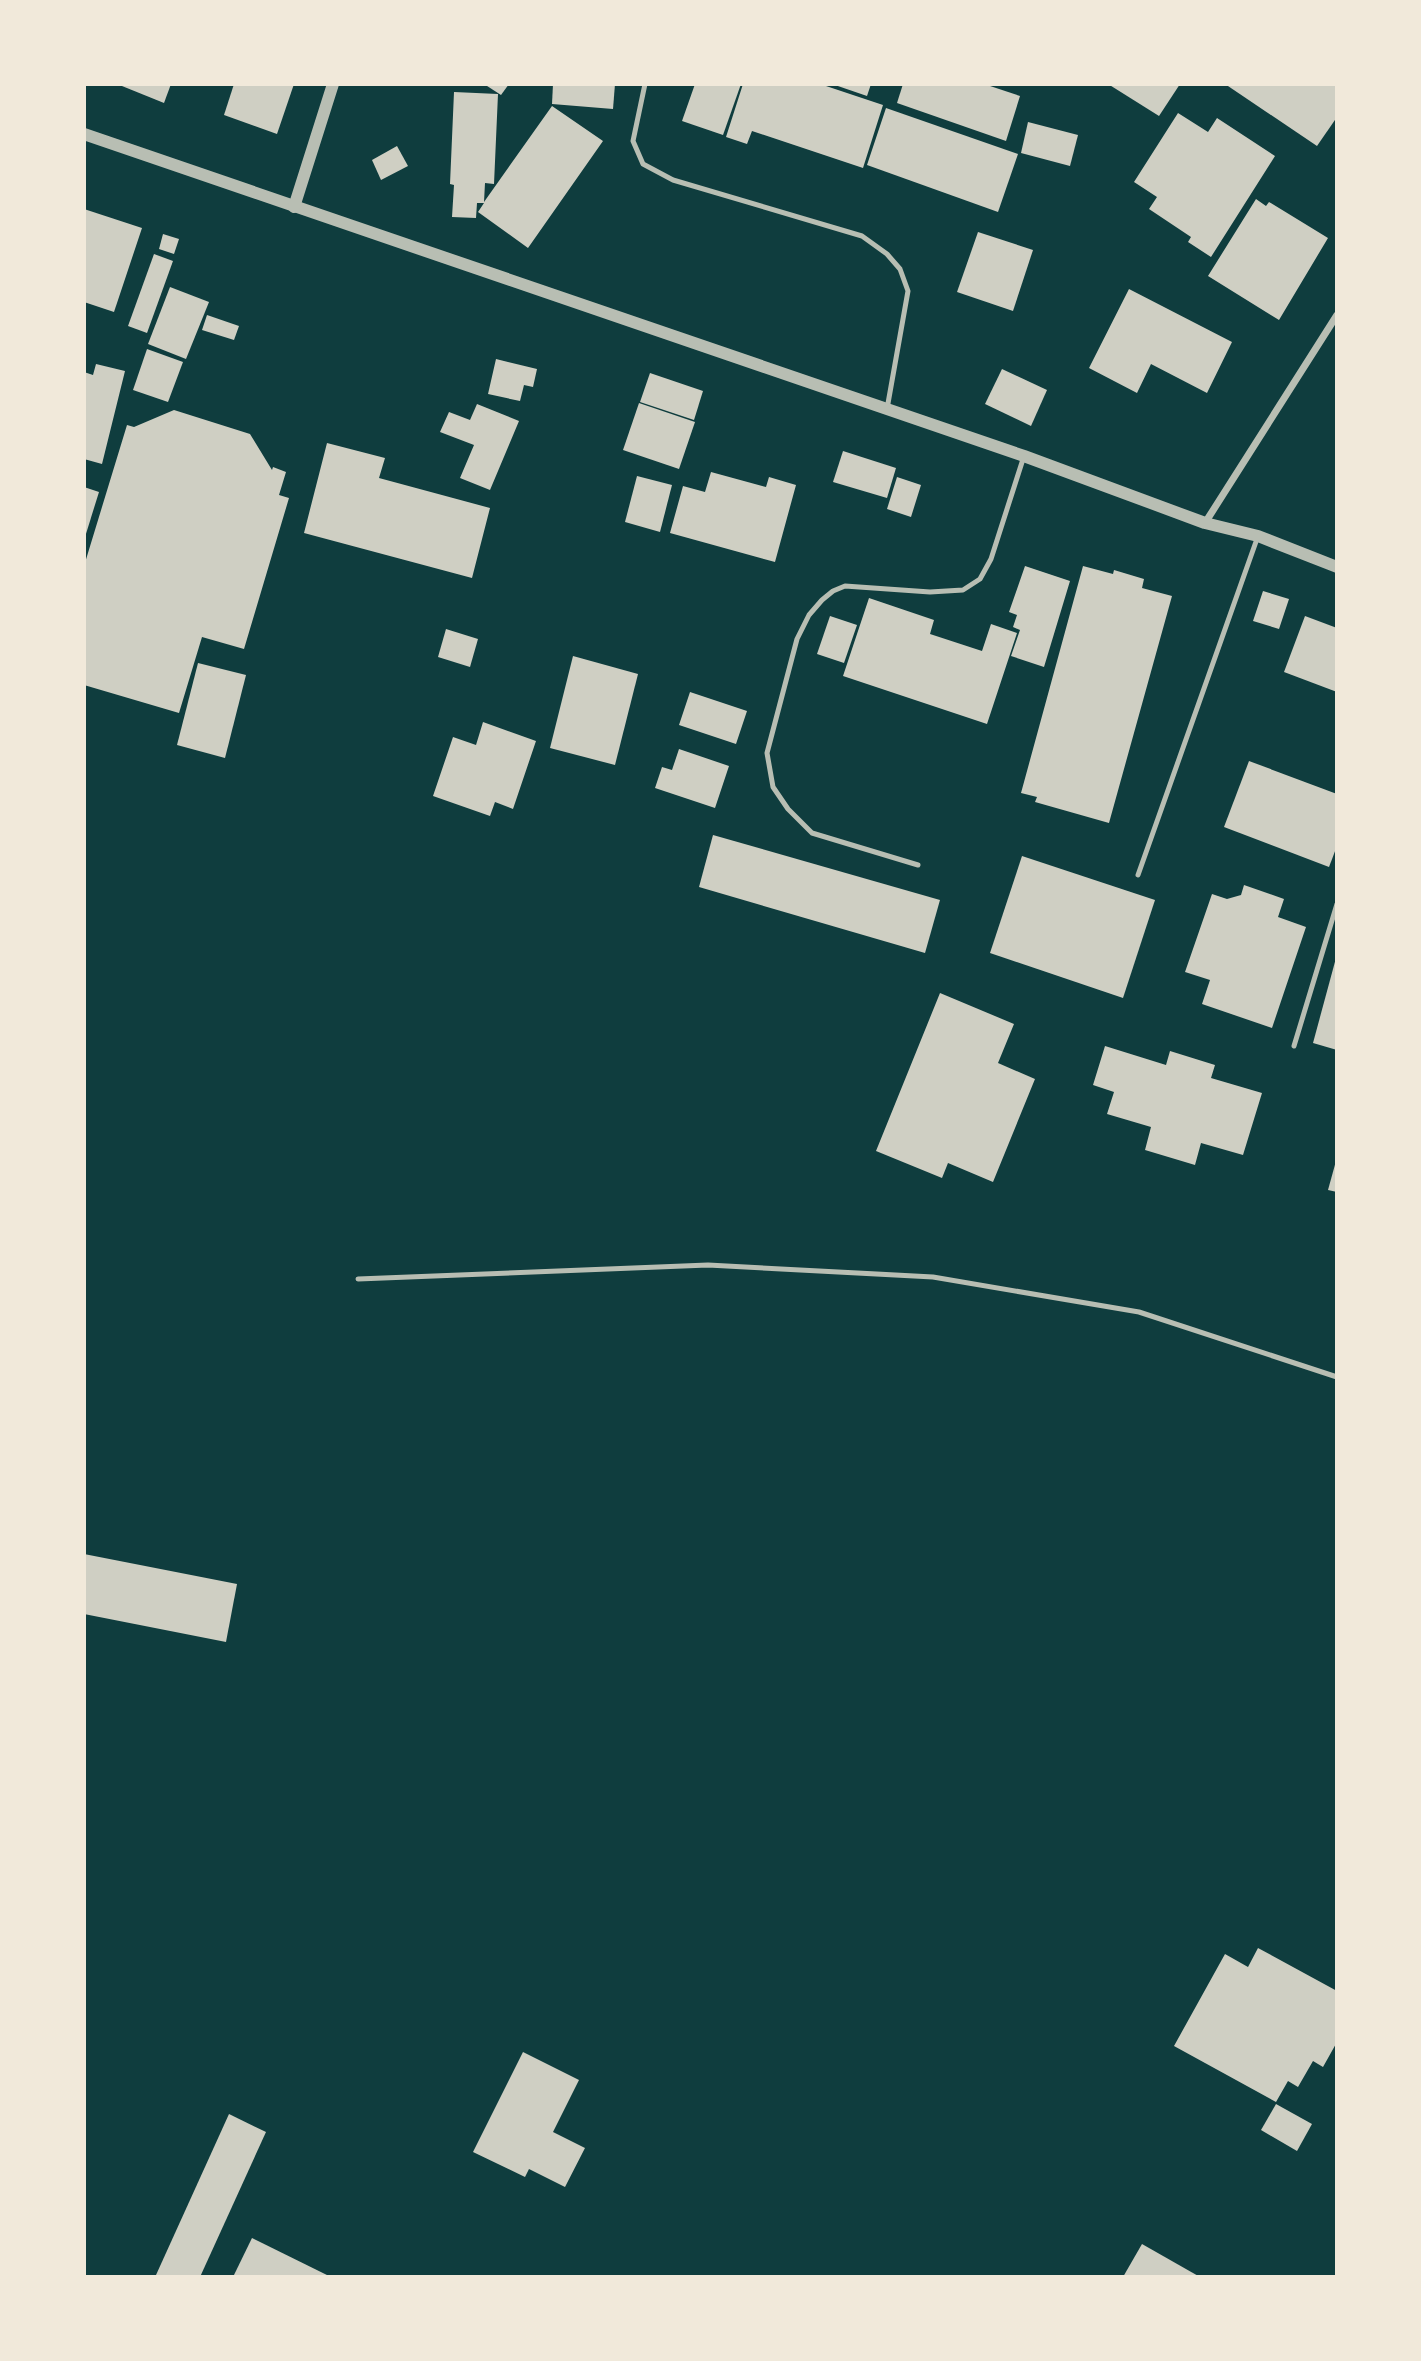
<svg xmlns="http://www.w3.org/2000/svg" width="1421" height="2361" viewBox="0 0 1421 2361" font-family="Cabin,sans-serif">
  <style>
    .building { fill: #cfcfc3 }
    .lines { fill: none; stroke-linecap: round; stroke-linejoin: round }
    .service { stroke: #b8beb3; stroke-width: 5 }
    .minor { stroke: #b8beb3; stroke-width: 7 }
    .tertiary { stroke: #b8beb3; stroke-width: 12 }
  </style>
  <rect width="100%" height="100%" fill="#0f3d3e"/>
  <g class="building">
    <path d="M117,84H171L164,103Z"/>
    <path d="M234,84H294L277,134L224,115Z"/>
    <path d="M484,84H509L501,95Z"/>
    <path d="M553,84H615L613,109L552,104Z"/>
    <path d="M695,84H741L723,135L682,121Z"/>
    <path d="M743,84H820L883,105L863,168L752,131L747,144L726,137Z"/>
    <path d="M832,84H871L867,96Z"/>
    <path d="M903,84H984L1020,96L1006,141L897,103Z"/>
    <path d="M1108,84H1180L1159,116Z"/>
    <path d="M1225,84H1337V117L1317,146Z"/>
    <path d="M454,92L498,94L494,184L485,183L484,202L552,106L603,141L528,248L478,212L484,203H477L476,218L452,217L454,185L450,184Z"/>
    <path d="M886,108L1018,154L998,212L867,165Z"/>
    <path d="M1178,113L1208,132L1217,118L1275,156L1211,257L1188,242L1191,237L1149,209L1157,197L1134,182Z"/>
    <path d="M1028,122L1078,135L1070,166L1021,153Z"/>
    <path d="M397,146L408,166L381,180L372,160Z"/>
    <path d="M1256,199L1266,206L1269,202L1328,238L1279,320L1208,276Z"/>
    <path d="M84,209L142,228L114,312L84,302Z"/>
    <path d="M978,232L1033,250L1013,311L957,292Z"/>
    <path d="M163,234L179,239L174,254L159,249Z"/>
    <path d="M154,254L173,261L147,333L128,326Z"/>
    <path d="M170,287L209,302L186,359L148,344Z"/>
    <path d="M1129,289L1232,342L1207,393L1151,364L1137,393L1089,368Z"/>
    <path d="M207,315L239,326L234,340L202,330Z"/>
    <path d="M147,349L183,362L168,402L133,390Z"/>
    <path d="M496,359L537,369L533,387L524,385L520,401L488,394Z"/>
    <path d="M96,364L125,371L102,464L84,459V372L93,375Z"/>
    <path d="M1002,369L1047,390L1031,426L985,404Z"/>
    <path d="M650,373L703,391L694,420L640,402Z"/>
    <path d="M639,403L695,422L679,469L623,450Z"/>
    <path d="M477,404L519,421L490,490L460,478L474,445L440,432L449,412L470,420Z"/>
    <path d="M174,410L250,434L272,470L273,467L286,472L279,495L289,498L244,649L202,637L179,713L84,685V566L127,425L134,427Z"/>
    <path d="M327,443L385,458L379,478L490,508L472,578L304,533Z"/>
    <path d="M843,451L896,468L887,498L833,482Z"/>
    <path d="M711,472L766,487L769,477L796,485L775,562L670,533L683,486L705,492Z"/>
    <path d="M637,476L672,485L660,532L625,522Z"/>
    <path d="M897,477L921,485L911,517L887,509Z"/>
    <path d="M84,487L99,492L85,537H84Z"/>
    <path d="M1025,566L1070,581L1044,667L1011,656L1020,630L1013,627L1017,615L1009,612Z"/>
    <path d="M1083,566L1113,574L1114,570L1144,579L1142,588L1172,596L1109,823L1035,802L1037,797L1021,793Z"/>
    <path d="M1263,591L1289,599L1279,629L1253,621Z"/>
    <path d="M869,598L934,620L930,634L982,651L991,624L1017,633L987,724L843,676Z"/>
    <path d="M830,616L857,625L844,663L817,654Z"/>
    <path d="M1305,616L1337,628V692L1284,672Z"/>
    <path d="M446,629L478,639L470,667L438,657Z"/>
    <path d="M573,656L638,674L615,765L550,748Z"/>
    <path d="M198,663L246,675L225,758L177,745Z"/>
    <path d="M690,692L747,711L736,744L679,725Z"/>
    <path d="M483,722L536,741L513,809L495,802L490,816L433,796L453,737L476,745Z"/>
    <path d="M679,749L729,766L715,808L655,788L662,767L672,770Z"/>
    <path d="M1249,761L1337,794V846L1329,867L1224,827Z"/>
    <path d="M713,835L940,900L925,953L699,887Z"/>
    <path d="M1022,856L1155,900L1123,998L990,953Z"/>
    <path d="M1244,885L1284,899L1278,917L1306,927L1272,1028L1202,1004L1210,980L1185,972L1212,894L1227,899L1241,895Z"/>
    <path d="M1336,958H1337V1050L1313,1043Z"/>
    <path d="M940,993L1014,1024L998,1063L1035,1079L993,1182L948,1163L942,1178L876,1151Z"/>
    <path d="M1105,1046L1166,1065L1170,1051L1215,1065L1211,1078L1262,1093L1243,1155L1201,1143L1195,1165L1145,1150L1151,1127L1107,1114L1114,1092L1093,1085Z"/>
    <path d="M1336,1161H1337V1192L1328,1190Z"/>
    <path d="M84,1554L237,1584L226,1642L84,1614Z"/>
    <path d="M1258,1948L1337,1991V2042L1323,2067L1313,2061L1298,2087L1288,2081L1276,2102L1174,2046L1225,1954L1248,1967Z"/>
    <path d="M523,2052L579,2080L553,2132L585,2148L565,2187L529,2169L525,2177L473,2152Z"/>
    <path d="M1276,2104L1312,2124L1297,2151L1261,2130Z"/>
    <path d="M229,2114L266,2132L200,2277H162L156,2275Z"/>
    <path d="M252,2238L331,2277H233Z"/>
    <path d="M1142,2244L1200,2277H1123Z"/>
  </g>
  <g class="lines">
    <g class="service">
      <path d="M645,84L633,141L643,164L673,180L862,236L887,254L900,269L908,291L887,409"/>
      <path d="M918,865L812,833L788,809L773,787L767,753L797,639L809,615L822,600L833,591L845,586L930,592L963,590L980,579L991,559L1024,456"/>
      <path d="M1138,875L1258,536"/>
      <path d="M1294,1046L1337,904"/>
      <path d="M358,1279L708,1265L933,1277L1139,1312L1337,1377"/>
    </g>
    <path class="minor" d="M1205,523L1337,315"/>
    <g class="tertiary">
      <path d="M84,134L1024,456L1205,523L1258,536L1337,567"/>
      <path d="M294,207L333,84"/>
    </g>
  </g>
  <rect width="1421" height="2361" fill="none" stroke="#f1e9da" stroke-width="172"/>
</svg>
